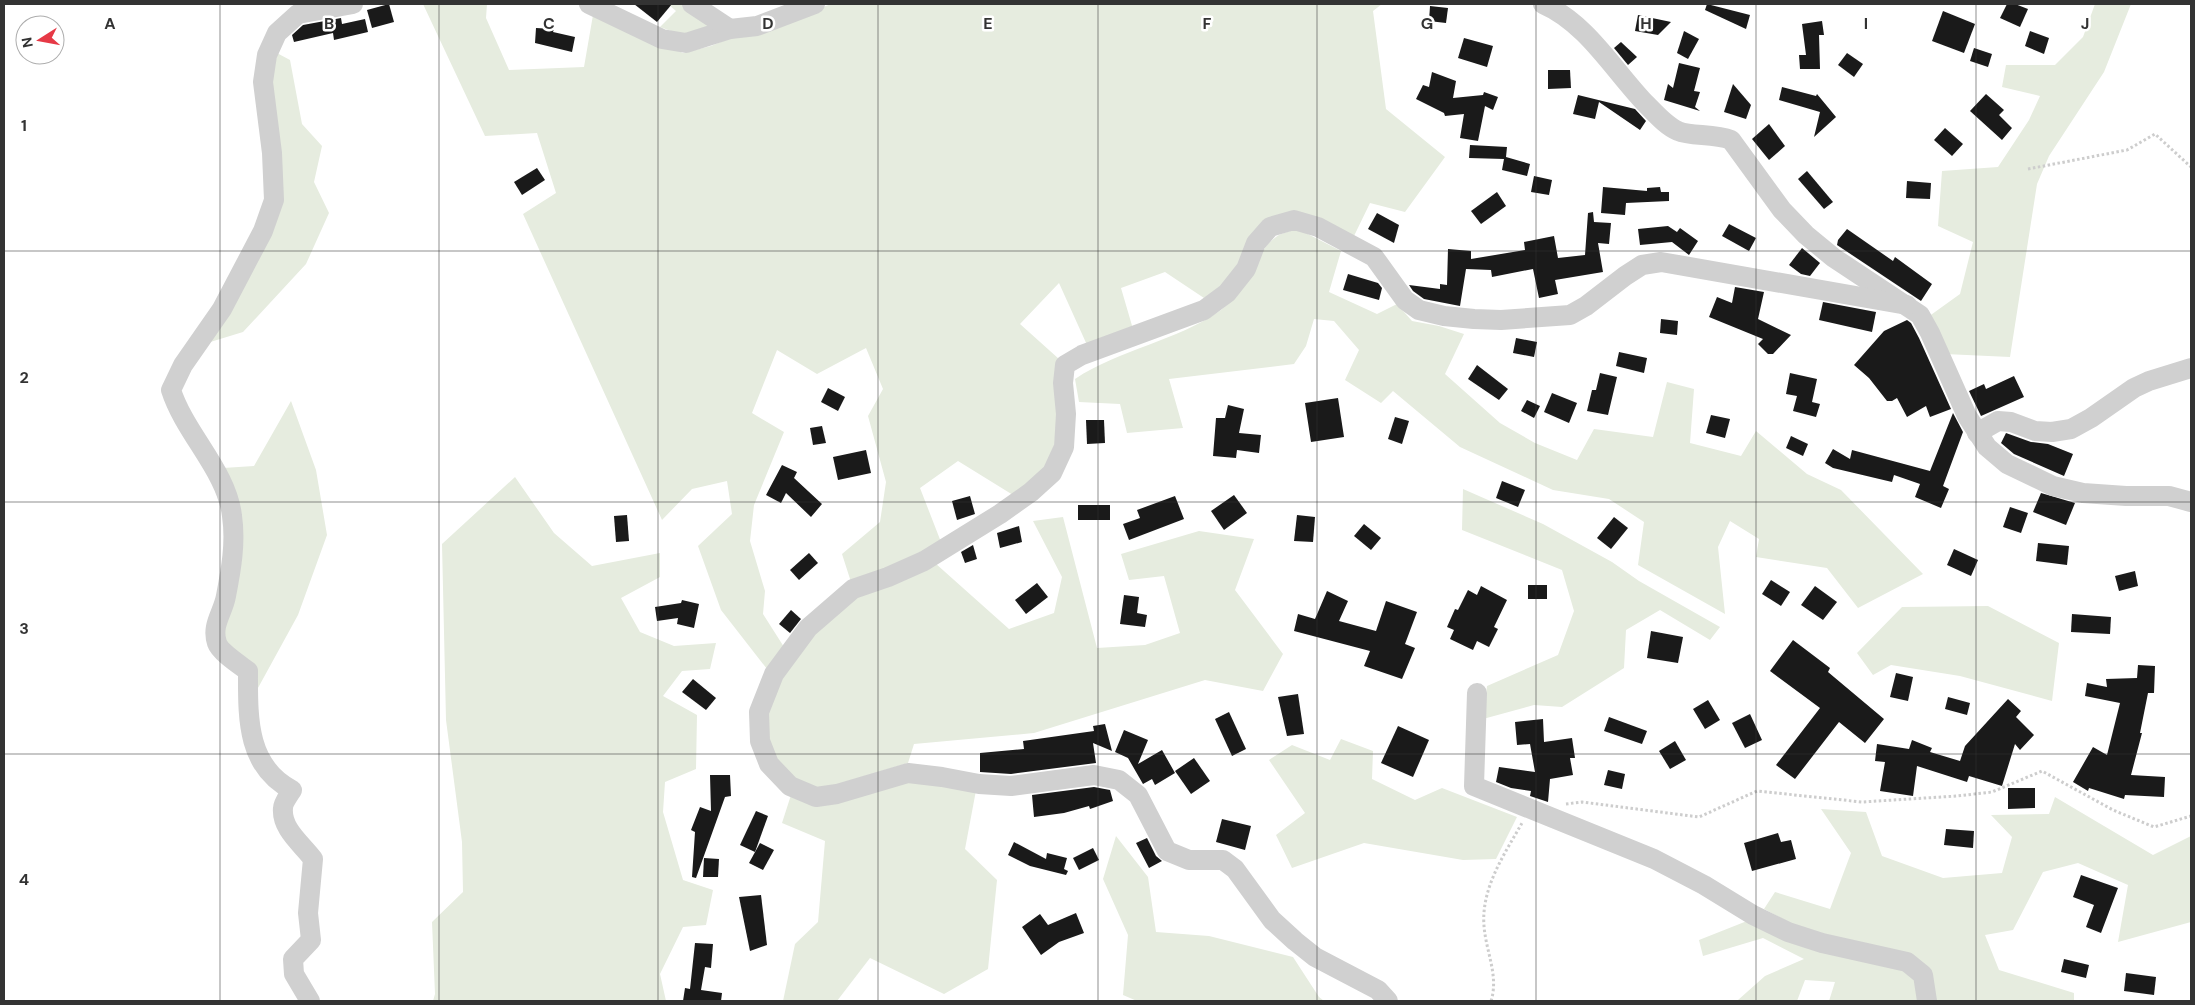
<svg xmlns="http://www.w3.org/2000/svg" width="2195" height="1005" viewBox="0 0 2195 1005" font-family="'DM Sans',sans-serif">
  <style>
    .green { fill: #e6ecdf }
    .building { fill: #1a1a1a }
    .lines { fill: none; stroke-linecap: round; stroke-linejoin: round }
    .path { stroke: #cdcdcd; stroke-width: 3; stroke-dasharray: 2.5 2.5; stroke-linecap: butt }
    .minor { stroke: #d0d0d0; stroke-width: 20 }
    .grid { fill: none; stroke: #333; stroke-width: 1; stroke-opacity: 0.55 }
    .grid-label { font-size: 16px; text-anchor: middle; font-weight: bold; fill: #333; stroke: #fff; stroke-width: 5; stroke-linejoin: round; paint-order: stroke }
  </style>
  <rect width="100%" height="100%" fill="#fff"/>
  <g class="green">
    <path d="M423,4H487L486,18L509,70L584,67L593,15L683,53L711,46L735,36L762,31L831,4H1382L1373,11L1386,109L1445,157L1405,212L1370,203L1354,236L1296,214L1236,267L1220,289L1204,298L1165,272L1121,288L1133,329L1087,345L1059,283L1020,324L1059,359L1057,441L1049,467L1013,495L958,461L920,488L941,542L906,560L851,582L842,554L880,522L886,482L868,416L883,389L866,348L817,374L777,350L752,413L784,432L754,505L750,541L765,591L763,614L784,647L767,669L721,610L698,546L732,514L727,481L692,489L662,520L523,214L556,193L537,133L485,136Z"/>
    <path d="M668,4H685L716,26L682,35L660,27L676,11Z"/>
    <path d="M2095,4H2131L2104,72L2049,156L2037,184L2010,357L1945,354L1928,317L1960,294L1973,242L1938,226L1942,171L1998,167L2029,120L2040,96L2002,87L2006,65H2055L2083,37Z"/>
    <path d="M275,52L290,60L302,124L322,146L314,182L329,213L306,264L243,332L207,343L268,231L269,82Z"/>
    <path d="M1298,229L1341,251L1329,292L1377,314L1397,304L1412,321L1439,326L1464,334L1445,374L1500,423L1535,443L1577,460L1594,429L1653,437L1667,382L1694,389L1690,443L1741,456L1756,431L1807,474L1841,490L1923,574L1858,608L1827,568L1756,557L1759,539L1730,521L1718,547L1725,614L1638,565L1644,522L1609,499L1553,490L1460,447L1393,391L1381,403L1345,380L1359,350L1334,321L1314,319L1306,346L1294,364L1169,379L1183,428L1127,433L1120,404L1079,402L1075,379C1120,349 1177,341 1221,310C1246,292 1252,255 1276,237C1281,233 1291,231 1298,229Z"/>
    <path d="M291,401L316,470L327,535L298,615L253,697L222,642L228,598L223,468L254,466Z"/>
    <path d="M515,477L554,533L592,566L660,553V577L621,598L640,632L674,646L716,643L710,669L682,671L663,696L697,715L696,769L665,782L663,812L683,880L713,890L706,925L683,927L660,974L666,1001H433L435,994L432,922L463,892L462,842L446,720L442,544Z"/>
    <path d="M1463,489L1543,524L1612,562L1639,581L1720,627L1710,640L1660,610L1626,630L1624,668L1562,707L1534,705L1483,719L1487,686L1558,655L1574,611L1562,570L1462,530Z"/>
    <path d="M1063,517L1097,648L1145,645L1180,633L1164,576L1129,580L1121,554L1199,531L1254,539L1235,590L1283,654L1263,691L1205,680L1034,733L914,744L908,763L812,792L773,761L764,731L765,702L818,625L858,591L935,563L1009,629L1054,613L1062,577L1033,521Z"/>
    <path d="M1988,606L2059,643L2052,701L1960,676L1891,665L1873,675L1857,653L1902,607Z"/>
    <path d="M1341,739L1373,751L1372,779L1415,800L1442,788L1517,817L1496,859L1463,860L1364,843L1292,868L1276,835L1305,813L1269,760L1292,745L1330,760Z"/>
    <path d="M899,781L977,785L965,849L997,880L988,969L944,994L870,958L837,1001H783L795,944L818,922L825,841L782,823L791,795Z"/>
    <path d="M2055,797L2153,855L2191,836V922L2118,942L2128,885L2078,863L2043,872L2013,930L1985,935L1999,970L2074,993V1001H1934L1927,971L1815,936L1764,909L1775,892L1830,909L1851,853L1821,809L1866,812L1882,856L1943,878L2002,873L2012,837L1991,815L2049,814Z"/>
    <path d="M1116,836L1148,877L1156,932L1209,936L1293,957L1319,997L1324,1001H1137L1123,995L1128,935L1103,879Z"/>
    <path d="M1747,921L1899,964L1917,980L1920,1001H1829L1835,982L1805,980L1797,1001H1739L1738,1000L1765,976L1804,959L1763,938L1703,956L1699,940Z"/>
  </g>
  <g class="building">
    <path d="M389,4L394,22L372,28L367,10Z"/>
    <path d="M634,4H672L657,22Z"/>
    <path d="M1707,4L1750,15L1746,29L1705,10Z"/>
    <path d="M2007,4H2015L2028,9L2020,27L2000,18Z"/>
    <path d="M1430,6L1448,8L1446,23L1429,21Z"/>
    <path d="M1943,11L1975,24L1964,53L1932,41Z"/>
    <path d="M1638,15L1671,22L1658,35L1635,31Z"/>
    <path d="M341,18L342,24L365,19L368,32L334,40L333,33L294,42L292,35L303,25Z"/>
    <path d="M1822,21L1824,35H1819L1820,69H1800L1799,55H1806L1802,24Z"/>
    <path d="M536,28L554,29L553,32L575,37L572,52L535,43Z"/>
    <path d="M1684,31L1699,39L1688,59L1677,53Z"/>
    <path d="M2030,31L2049,38L2044,54L2025,46Z"/>
    <path d="M1464,38L1493,46L1487,67L1458,58Z"/>
    <path d="M1621,42L1637,57L1628,65L1614,48Z"/>
    <path d="M1974,48L1992,54L1988,67L1970,61Z"/>
    <path d="M1847,53L1863,64L1854,77L1838,65Z"/>
    <path d="M1679,63L1700,68L1694,91L1700,92L1695,107L1700,111L1664,100L1668,84L1673,88Z"/>
    <path d="M1548,70H1570L1571,88L1548,89Z"/>
    <path d="M1432,72L1456,81L1453,98L1483,95L1484,92L1498,97L1493,110L1485,106L1478,141L1460,138L1464,114L1445,116L1444,113L1416,99L1423,85L1429,87Z"/>
    <path d="M1733,84L1751,105L1746,119L1724,112Z"/>
    <path d="M1782,87L1816,96L1817,94L1836,117L1814,137L1820,112L1779,100Z"/>
    <path d="M1986,94L2004,110L1999,115L2012,128L2002,140L1970,111Z"/>
    <path d="M1578,95L1635,109L1646,121L1640,130L1599,102L1595,119L1573,114Z"/>
    <path d="M1769,124L1785,146L1769,160L1752,139Z"/>
    <path d="M1945,128L1963,144L1952,156L1934,140Z"/>
    <path d="M1470,145L1507,147L1506,157L1530,164L1527,176L1502,170L1504,159L1469,158Z"/>
    <path d="M537,168L545,180L522,195L514,182Z"/>
    <path d="M1807,171L1833,202L1824,209L1798,179Z"/>
    <path d="M1534,176L1552,180L1549,195L1531,192Z"/>
    <path d="M1907,181L1931,183L1930,199L1906,198Z"/>
    <path d="M1603,187L1647,191V188L1660,187L1661,192H1669V201L1626,203L1625,215L1601,213Z"/>
    <path d="M1497,192L1506,206L1481,224L1471,211Z"/>
    <path d="M1593,212L1594,222L1611,223L1609,244L1598,243L1603,272L1555,280L1558,294L1539,298L1533,269L1492,277L1491,270L1466,269L1460,306L1424,299L1413,291L1409,285L1440,289V284L1447,285L1448,249L1471,251V259L1525,250L1524,242L1554,236L1558,258L1585,255L1588,213Z"/>
    <path d="M1377,213L1399,225L1394,243L1368,229Z"/>
    <path d="M1729,224L1756,238L1749,251L1722,236Z"/>
    <path d="M1668,226L1677,232L1680,228L1698,241L1689,255L1672,242L1640,245L1638,229Z"/>
    <path d="M1847,229L1893,261L1895,257L1932,284L1921,301L1837,245L1838,240Z"/>
    <path d="M1802,248L1820,263L1810,276L1801,274L1789,265Z"/>
    <path d="M1348,274L1378,283L1382,288L1379,300L1343,290Z"/>
    <path d="M1735,287L1764,292L1758,319L1791,335L1773,354H1768L1758,344L1763,339L1709,317L1717,297L1732,303Z"/>
    <path d="M1823,302L1876,312L1872,332L1819,320Z"/>
    <path d="M1661,319L1678,321L1677,335L1660,333Z"/>
    <path d="M1907,320L1911,323L1919,338L1951,409L1930,417L1926,406L1907,417L1897,398L1892,401H1887L1869,378L1854,365L1884,331Z"/>
    <path d="M1516,338L1537,342L1534,357L1513,353Z"/>
    <path d="M1619,352L1647,358L1644,373L1616,366Z"/>
    <path d="M1477,365L1508,389L1499,400L1468,379Z"/>
    <path d="M1600,373L1617,377L1608,415L1587,411L1592,390H1596Z"/>
    <path d="M1790,373L1817,379L1812,402L1820,404L1816,417L1793,411L1797,396L1786,394Z"/>
    <path d="M2014,376L2024,397L1981,416L1969,391L1984,384L1986,389Z"/>
    <path d="M828,388L845,397L838,411L821,402Z"/>
    <path d="M1552,393L1577,403L1569,423L1544,412Z"/>
    <path d="M1338,398L1344,437L1311,442L1305,403Z"/>
    <path d="M1527,400L1540,406L1534,418L1521,411Z"/>
    <path d="M1228,405L1244,409L1239,433L1261,435L1259,453L1237,450L1236,458L1213,456L1216,418H1225Z"/>
    <path d="M1953,413L1963,432L1943,486L1949,489L1941,508L1915,497L1920,484L1894,475L1892,482L1833,468L1825,463L1833,449L1850,459L1852,450L1930,471Z"/>
    <path d="M1711,415L1730,419L1725,438L1706,433Z"/>
    <path d="M1395,417L1409,421L1402,444L1388,439Z"/>
    <path d="M1086,420H1104L1105,443L1087,444Z"/>
    <path d="M822,426L826,443L813,445L810,428Z"/>
    <path d="M2006,433L2031,442L2048,444L2073,454L2064,476L2014,454L2001,443Z"/>
    <path d="M1791,436L1808,444L1803,456L1786,448Z"/>
    <path d="M866,450L871,473L838,480L833,457Z"/>
    <path d="M782,465L797,472L794,478L822,504L811,517L786,493L781,503L766,495Z"/>
    <path d="M1502,481L1525,490L1518,507L1496,498Z"/>
    <path d="M2041,493L2075,503L2066,525L2033,512Z"/>
    <path d="M1234,495L1247,513L1224,530L1211,511Z"/>
    <path d="M970,496L975,514L957,520L952,501Z"/>
    <path d="M1175,496L1184,519L1129,540L1123,524L1140,518L1137,510Z"/>
    <rect x="1078" y="505" width="32" height="15"/>
    <path d="M2010,507L2028,513L2021,533L2003,527Z"/>
    <path d="M627,515L629,541L616,542L614,516Z"/>
    <path d="M1297,515L1315,517L1313,542L1294,541Z"/>
    <path d="M1614,517L1628,528L1611,549L1597,538Z"/>
    <path d="M1364,524L1381,538L1371,550L1354,536Z"/>
    <path d="M1019,526L1022,542L1000,548L997,533Z"/>
    <path d="M2038,543L2069,546L2067,565L2036,561Z"/>
    <path d="M973,545L977,559L965,563L961,552Z"/>
    <path d="M1954,549L1978,560L1971,576L1947,565Z"/>
    <path d="M809,553L818,563L799,580L790,570Z"/>
    <path d="M2135,571L2138,586L2119,591L2115,576Z"/>
    <path d="M1771,580L1790,592L1781,606L1762,594Z"/>
    <path d="M1037,583L1048,597L1026,614L1015,600Z"/>
    <rect x="1528" y="585" width="19" height="14"/>
    <path d="M1481,586L1507,600L1494,627L1498,629L1489,647L1477,641L1473,650L1450,639L1454,630L1447,627L1455,609L1458,610L1468,590L1477,595Z"/>
    <path d="M1815,586L1837,602L1823,620L1801,605Z"/>
    <path d="M1327,591L1348,601L1339,621L1376,631L1386,601L1417,612L1405,644L1415,648L1402,679L1364,666L1370,651L1294,631L1298,614L1315,619Z"/>
    <path d="M1124,595L1139,597L1137,613L1147,615L1145,627L1120,624Z"/>
    <path d="M682,600L699,604L694,628L677,624L678,618L657,621L655,607L681,603Z"/>
    <path d="M791,610L801,619L790,633L779,624Z"/>
    <path d="M2072,614L2111,617L2110,634L2071,632Z"/>
    <path d="M1651,631L1683,637L1678,663L1647,658Z"/>
    <path d="M1793,640L1830,668L1828,672L1884,719L1865,743L1839,722L1795,779L1776,765L1820,708L1770,671Z"/>
    <path d="M2138,665L2155,666L2154,693H2148L2140,733H2142L2131,775L2165,777L2164,797L2125,795L2124,799L2089,788L2088,791L2073,782L2093,747L2107,755L2120,703L2085,696L2087,683L2107,687L2106,679L2137,678Z"/>
    <path d="M1896,673L1913,677L1908,701L1890,697Z"/>
    <path d="M693,679L716,698L706,710L682,692Z"/>
    <path d="M1298,694L1304,734L1287,736L1278,697Z"/>
    <path d="M1948,697L1970,703L1967,715L1945,709Z"/>
    <path d="M2008,699L2021,711L2016,717L2034,735L2020,750L2015,744L2002,786L1969,776L1967,782L1917,766L1913,796L1880,791L1885,762L1875,761L1877,744L1909,749L1912,740L1932,748L1930,752L1960,761L1965,746Z"/>
    <path d="M1708,700L1720,720L1705,729L1693,709Z"/>
    <path d="M1229,712L1246,749L1232,756L1215,719Z"/>
    <path d="M1750,714L1762,740L1745,748L1732,723Z"/>
    <path d="M1609,717L1647,731L1642,744L1604,731Z"/>
    <path d="M1543,719L1544,742L1572,738L1575,758H1570L1573,775L1550,779L1548,802L1530,796L1531,791L1511,788L1496,782L1499,767L1535,772L1530,744L1517,745L1515,722Z"/>
    <path d="M1105,724L1112,751L1093,743L1096,763L1011,774L980,772V753L1024,749L1023,741L1094,731L1093,726Z"/>
    <path d="M1398,726L1429,740L1413,777L1381,763Z"/>
    <path d="M1124,730L1148,740L1138,764L1162,750L1175,773L1155,785L1152,779L1143,784L1128,758L1115,752Z"/>
    <path d="M1675,741L1686,760L1670,769L1659,751Z"/>
    <path d="M1194,758L1210,781L1191,794L1175,771Z"/>
    <path d="M1608,770L1625,774L1622,789L1604,785Z"/>
    <path d="M710,775H730L731,796L725,797L696,878L692,877L695,832L691,830L700,807L711,811Z"/>
    <path d="M1094,787L1110,790L1113,801L1090,809L1089,806L1064,813L1034,817L1032,795Z"/>
    <path d="M2008,788H2035V808L2008,809Z"/>
    <path d="M756,811L768,816L755,852L740,845Z"/>
    <path d="M1222,819L1251,826L1245,850L1216,842Z"/>
    <path d="M1946,829L1974,831L1973,848L1944,845Z"/>
    <path d="M1778,833L1781,842L1791,840L1796,859L1752,871L1744,843Z"/>
    <path d="M1147,838L1156,856L1162,861L1149,868L1136,843Z"/>
    <path d="M1014,842L1046,859L1047,853L1067,858L1064,869L1068,871L1066,875L1030,866L1008,855Z"/>
    <path d="M760,843L774,850L763,870L749,863Z"/>
    <path d="M1093,848L1099,860L1079,870L1073,858Z"/>
    <path d="M704,858L719,859L718,877H703Z"/>
    <path d="M2081,875L2118,888L2101,933L2086,927L2094,905L2073,897Z"/>
    <path d="M761,895L767,945L750,951L739,897Z"/>
    <path d="M1076,913L1084,933L1059,942L1041,955L1022,927L1040,914L1048,925Z"/>
    <path d="M695,943L713,944L711,968L705,967L701,990L722,993L721,1001H683L685,988L690,989Z"/>
    <path d="M2064,959L2089,965L2086,978L2061,972Z"/>
    <path d="M2126,973L2156,977L2154,995L2124,991Z"/>
  </g>
  <g class="lines">
    <g class="path">
      <path d="M2028,169L2127,150L2155,134L2191,167"/>
      <path d="M1566,804L1582,802L1699,817L1757,791L1862,802L1957,796L1992,792L2042,771L2113,810L2154,827L2191,816"/>
      <path d="M1491,1001C1499,976 1486,952 1484,926C1481,888 1504,855 1522,823"/>
    </g>
    <g class="minor">
      <path d="M589,4L662,39L686,43L730,29L757,26L815,4"/>
      <path d="M692,4L730,29"/>
      <path d="M1543,4C1587,23 1614,71 1646,104C1656,114 1666,126 1678,131C1691,137 1714,133 1731,140L1782,210L1806,235L1834,258L1920,315L1930,333L1967,416L1987,447L2007,464L2053,486L2083,493L2126,496H2169L2191,502"/>
      <path d="M1977,433L1998,421L2011,422L2035,431L2052,432L2071,429L2091,418L2134,388L2149,381L2191,368"/>
      <path d="M1477,693L1474,786L1654,859L1704,885L1753,915L1788,932L1822,943L1907,962L1923,975L1927,1001"/>
      <path d="M310,1001L294,974L293,959L311,940L308,913L313,859C302,844 281,829 283,808C283,803 289,795 292,790C246,766 248,717 248,671C240,665 220,652 217,643C211,625 223,613 226,596C231,570 236,543 232,516C227,471 185,434 171,390L183,365L222,309L263,231L274,200L272,153L263,82L267,55L277,33L298,14L353,4"/>
      <path d="M1388,1001L1378,990L1315,957L1295,941L1272,920L1235,869L1223,860H1189L1167,851L1138,795L1119,780L1094,775L1011,786L979,784L942,777L908,773L837,794L816,797L790,786L769,764L760,741L759,712L774,674L808,628L853,589L888,577L924,561L1000,514L1031,492L1052,473L1064,447L1066,414L1063,383L1065,365L1082,355L1204,310L1227,293L1246,269L1256,243L1270,227L1294,220L1318,227L1374,257L1405,300L1419,310L1444,316L1474,319L1501,320L1570,315L1586,306L1625,276L1642,265L1661,262L1907,305"/>
    </g>
  </g>
  <path class="grid" d="M220,4V1001M439,4V1001M658,4V1001M878,4V1001M1098,4V1001M1317,4V1001M1536,4V1001M1756,4V1001M1976,4V1001M4,251H2191M4,502H2191M4,754H2191"/>
  <g class="grid-label">
    <text x="110" y="29">A</text>
    <text x="329" y="29">B</text>
    <text x="549" y="29">C</text>
    <text x="768" y="29">D</text>
    <text x="988" y="29">E</text>
    <text x="1207" y="29">F</text>
    <text x="1427" y="29">G</text>
    <text x="1646" y="29">H</text>
    <text x="1866" y="29">I</text>
    <text x="2085" y="29">J</text>
    <text x="24" y="131">1</text>
    <text x="24" y="383">2</text>
    <text x="24" y="634">3</text>
    <text x="24" y="885">4</text>
  </g>
  <rect width="2195" height="1005" fill="none" stroke="#333333" stroke-width="10"/>
  <g transform="translate(40 40) rotate(259)"><circle r="24" fill="#ffffff" stroke="#adadad"/>
  <path d="M0-4L9 19L0 12L-9 19Z" fill="#e63946"/>
  <text y="-8" font-size="14" font-weight="bold" text-anchor="middle" fill="#333333">N</text>
  </g>
</svg>
